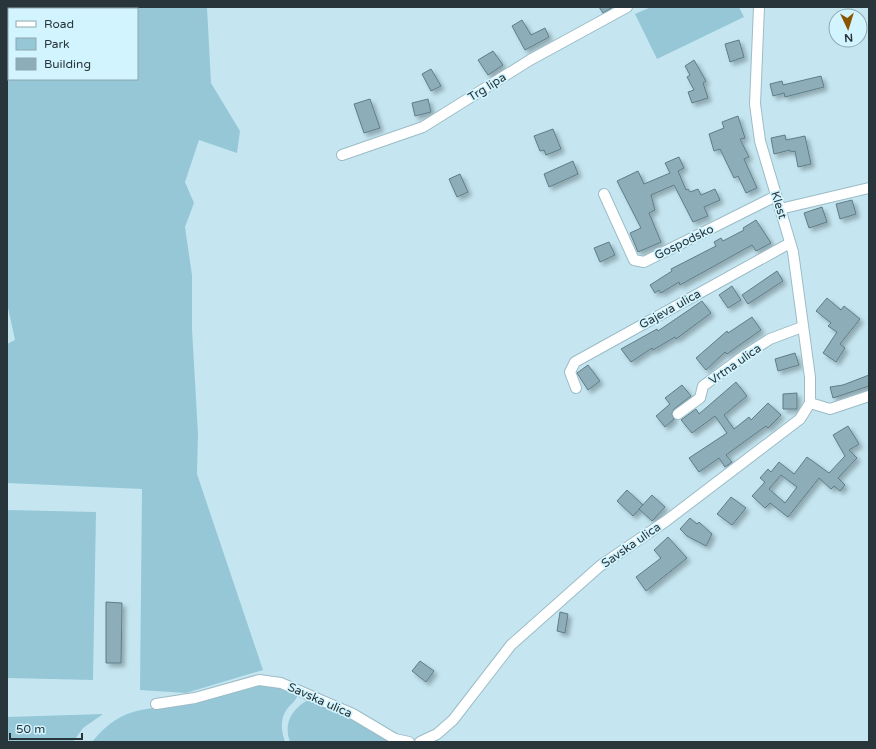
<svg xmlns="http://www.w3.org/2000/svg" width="876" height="749" viewBox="0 0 876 749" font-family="'Varela Round',sans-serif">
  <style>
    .green { fill: #96c7d7; fill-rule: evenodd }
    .building { fill: #8dadb8; stroke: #5e7d87; fill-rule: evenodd; filter: url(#shadow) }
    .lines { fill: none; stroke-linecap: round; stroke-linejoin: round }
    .street-casing { stroke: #9bbcc6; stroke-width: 12 }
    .street { stroke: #fff; stroke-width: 10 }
    .labels { text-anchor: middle; stroke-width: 3.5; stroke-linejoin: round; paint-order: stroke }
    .street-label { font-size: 12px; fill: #28353a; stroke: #d2f4ff }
  </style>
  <defs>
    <filter id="shadow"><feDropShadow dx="3.5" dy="3.5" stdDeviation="2" flood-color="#0004"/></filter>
  </defs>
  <rect width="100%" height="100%" fill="#c5e6f1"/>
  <g class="green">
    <path d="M7,7H207L211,83L240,131L237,153L199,140L185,182L194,203L185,227L192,275V329L198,434L197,474L263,670L186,693L140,690L142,489L7,483V344L15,340L7,303ZM9,9H137V79H9Z"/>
    <path d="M651,7H739L744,17L657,59L635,14Z"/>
    <path d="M7,510L96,512L93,680L7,678Z"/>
    <path d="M254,686H275L298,694C296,701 292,703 287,709C280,719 281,730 285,742H92C123,703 151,710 195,703C215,699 235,692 254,686Z"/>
    <path d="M308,700L333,708L393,742H290C283,723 292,709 308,700Z"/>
    <path d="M103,714L83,728L73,742H7V717Z"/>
  </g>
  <g class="building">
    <path d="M599,7H613L603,13Z"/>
    <path d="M522,20L531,35L545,28L549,37L525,50L512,26Z"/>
    <path d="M739,40L744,57L730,62L725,44Z"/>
    <path d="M493,51L503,65L488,75L478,60Z"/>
    <path d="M694,60L706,81L703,83L708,98L692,103L688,92L694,90L687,77L690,75L685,66Z"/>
    <path d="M431,69L441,86L431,91L422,74Z"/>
    <path d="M821,76L824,87L785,97L784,93L773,96L770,84L782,81L783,85Z"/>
    <path d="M370,99L380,128L364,133L354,104Z"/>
    <path d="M428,99L431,112L415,116L412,103Z"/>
    <path d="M738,116L745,138L740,139L749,157L744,159L757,188L746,193L738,176L734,178L720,149L714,151L709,134L724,128L722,122Z"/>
    <path d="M553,129L561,149L546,155L544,150L540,151L534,136Z"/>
    <path d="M785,135L786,140L805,136L811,164L798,167L795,151L791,152L790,150L774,154L771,138Z"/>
    <path d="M679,157L684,168L678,171L686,190L688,189L690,192L698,189L701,195L715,189L720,200L704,207L708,216L693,222L674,185L651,195L655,210L649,213L661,242L638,252L630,233L641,228L617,181L638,171L644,184L670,173L665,163Z"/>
    <path d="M573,161L578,174L549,187L544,174Z"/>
    <path d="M460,174L468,192L457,197L449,179Z"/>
    <path d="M852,200L856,214L840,219L836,204Z"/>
    <path d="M822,207L827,222L809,228L804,213Z"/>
    <path d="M756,220L771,243L756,251L752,245L680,285L679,282L661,293L659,290L655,293L650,285L672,271L671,269L716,246L714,242L721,238L723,241L744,230L743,228Z"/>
    <path d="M609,242L615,255L600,262L594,248Z"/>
    <path d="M777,271L783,281L748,304L742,295Z"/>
    <path d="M732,286L741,300L728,308L719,295Z"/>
    <path d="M827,298L841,310L844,306L860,319L840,344L845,348L836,362L823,353L837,332L828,326L831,323L816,311Z"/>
    <path d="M702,301L711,313L676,339L675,337L653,350L652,348L631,362L621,349L657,329L658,331Z"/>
    <path d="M752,317L761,330L727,354L725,352L706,370L696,358L727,331L728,333Z"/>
    <path d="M795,353L799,365L778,371L775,359Z"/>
    <path d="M588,365L600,381L588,390L577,373Z"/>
    <path d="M869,375V386L833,398L830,387L843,385Z"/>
    <path d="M736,382L747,396L724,415L734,429L749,417L751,420L768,403L781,415L768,428L766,426L726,455L732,462L725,467L719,458L699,472L689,458L727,433L715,416L692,433L681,420L696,409L699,414Z"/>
    <path d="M682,385L691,396L674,409L672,414L674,419L665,427L656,416L670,404L665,398Z"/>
    <path d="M797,393V409H783V394Z"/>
    <path d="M848,426L859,444L849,450L857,458L838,478L845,485L840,491L834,486L831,489L819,478L788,517L770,503L765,508L752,496L765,482L760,478L768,469L771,472L779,462L794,474L807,457L829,473L845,456L833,435ZM781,475L797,487L785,503L769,489Z"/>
    <path d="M627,490L643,505L633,516L617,501Z"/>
    <path d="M652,495L665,507L652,521L639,509Z"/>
    <path d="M731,497L746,508L732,525L717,514Z"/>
    <path d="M690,518L697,524L699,522L712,534L706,546L687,536L680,529Z"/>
    <path d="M668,537L687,558L646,591L636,577L661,558L654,550Z"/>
    <path d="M106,602L122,603L121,663H106Z"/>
    <path d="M560,612L568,614L565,633L557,631Z"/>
    <path d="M420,661L434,671L426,682L412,671Z"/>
  </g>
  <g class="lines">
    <defs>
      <g id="street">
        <path d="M759,7L755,104L760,141L793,252L810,377V403"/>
        <path d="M342,155L423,127L530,60L627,7"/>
        <path d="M604,194L634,260L644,262L776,196"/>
        <path d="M780,209L869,188"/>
        <path d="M576,388L570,372L575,362L790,243"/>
        <path d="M810,403L830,409L869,396"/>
        <path d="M678,414L700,398L703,386L745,355L770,339L802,327"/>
        <path d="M156,704L195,698L259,680L281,683L353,714L395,739L409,742"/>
        <path d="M420,742L437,734L453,720L511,645L600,566L666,521L800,419L810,403"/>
      </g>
    </defs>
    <use href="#street" class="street-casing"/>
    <use href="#street" class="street"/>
  </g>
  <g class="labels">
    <g class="street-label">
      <text transform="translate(487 87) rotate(-32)" y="4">Trg lipa</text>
      <text transform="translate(779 205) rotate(73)" y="4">Klest</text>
      <text transform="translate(684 242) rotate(-26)" y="4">Gospodsko</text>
      <text transform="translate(670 309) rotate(-29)" y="4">Gajeva ulica</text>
      <text transform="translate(735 364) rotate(-35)" y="4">Vrtna ulica</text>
      <text transform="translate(631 545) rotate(-35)" y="4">Savska ulica</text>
      <text transform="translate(320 700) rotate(24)" y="4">Savska ulica</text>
    </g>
  </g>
  <rect width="876" height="749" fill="none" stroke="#28353a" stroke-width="16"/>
  <rect x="8" y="8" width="130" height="72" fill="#d2f4ff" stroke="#8ea8b0"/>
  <rect x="16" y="21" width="20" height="6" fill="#ffffff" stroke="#8ea8b0"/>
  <text x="44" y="28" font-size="12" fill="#28353a">Road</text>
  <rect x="16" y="38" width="20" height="12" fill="#96c7d7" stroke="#8ea8b0"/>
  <text x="44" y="48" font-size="12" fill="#28353a">Park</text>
  <rect x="16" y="58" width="20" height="12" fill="#8dadb8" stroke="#8ea8b0"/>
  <text x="44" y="68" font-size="12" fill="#28353a">Building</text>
  <g transform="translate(848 28) rotate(176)"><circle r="19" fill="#d2f4ff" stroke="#8ea8b0"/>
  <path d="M0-3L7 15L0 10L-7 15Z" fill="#895500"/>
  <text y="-6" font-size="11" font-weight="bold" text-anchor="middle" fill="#28353a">N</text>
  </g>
  <path d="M10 733v6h72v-6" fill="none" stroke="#28353a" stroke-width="2"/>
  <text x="16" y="733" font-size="12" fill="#28353a" stroke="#d2f4ff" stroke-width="3" paint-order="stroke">50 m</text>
</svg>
